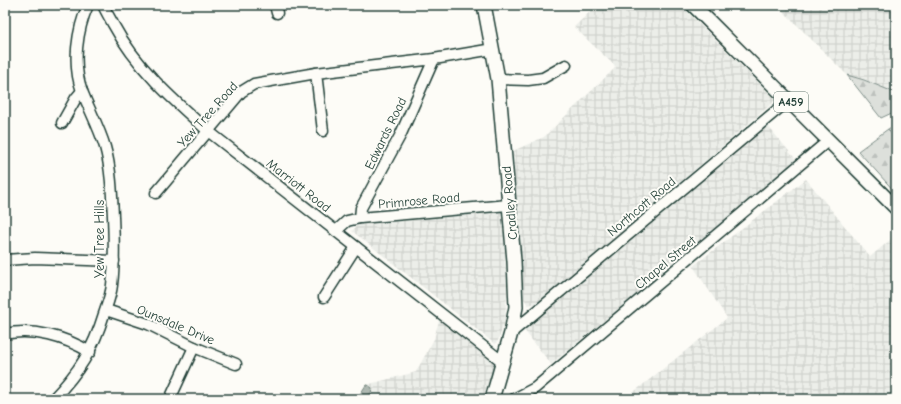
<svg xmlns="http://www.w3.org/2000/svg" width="901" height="404" viewBox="0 0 901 404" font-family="'Comic Neue',sans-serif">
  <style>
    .industrial { fill: url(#industrial-grid) }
    .grass { fill: url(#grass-tufts); stroke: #7e8e88 }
    .forest { fill: url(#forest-firs); stroke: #7e8e88 }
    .water { fill: url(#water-waves); stroke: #75877f }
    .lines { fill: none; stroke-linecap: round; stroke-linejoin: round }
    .minor-casing { stroke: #1f3d34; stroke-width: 13 }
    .major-casing { stroke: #1f3d34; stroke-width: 16 }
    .minor { stroke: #fdfcf7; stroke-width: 10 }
    .major { stroke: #fdfcf7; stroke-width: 13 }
    .labels { text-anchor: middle; stroke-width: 4; stroke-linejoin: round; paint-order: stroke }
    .shield { fill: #fdfcf7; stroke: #62766e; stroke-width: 1 }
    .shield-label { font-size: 12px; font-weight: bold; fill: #1f3d34 }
    .street-label { font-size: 13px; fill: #1f3d34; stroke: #fdfcf7 }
  </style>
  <defs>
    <pattern id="industrial-grid" width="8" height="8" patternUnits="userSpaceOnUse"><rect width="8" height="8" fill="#eceee9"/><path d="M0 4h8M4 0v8" fill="none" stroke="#cacdc8"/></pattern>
    <pattern id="grass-tufts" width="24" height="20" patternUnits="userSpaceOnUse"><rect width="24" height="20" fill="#dde0db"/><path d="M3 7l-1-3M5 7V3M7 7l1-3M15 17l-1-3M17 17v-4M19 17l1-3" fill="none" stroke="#bdc1bd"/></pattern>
    <pattern id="forest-firs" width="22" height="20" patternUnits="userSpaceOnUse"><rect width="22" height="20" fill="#dde0db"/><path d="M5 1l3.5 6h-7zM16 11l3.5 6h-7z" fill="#bdc1bd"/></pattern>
    <pattern id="water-waves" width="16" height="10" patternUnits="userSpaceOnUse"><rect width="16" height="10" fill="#aeb8b1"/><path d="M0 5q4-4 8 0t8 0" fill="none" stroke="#8d9791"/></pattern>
  </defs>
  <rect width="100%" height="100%" fill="#fdfcf7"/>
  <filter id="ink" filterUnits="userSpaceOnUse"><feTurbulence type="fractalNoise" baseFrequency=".025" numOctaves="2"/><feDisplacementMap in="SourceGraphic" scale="8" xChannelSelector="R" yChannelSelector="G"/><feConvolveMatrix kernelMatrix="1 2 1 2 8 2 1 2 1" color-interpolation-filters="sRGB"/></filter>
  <g filter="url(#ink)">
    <g class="industrial">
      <path d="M597,5H680L776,100L579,269L538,303L528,305L524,299L513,151L544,137L616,67L574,27Z"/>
      <path d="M777,5H896V93L864,80L847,75Z"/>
      <path d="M767,125L798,162L551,364L524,330Z"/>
      <path d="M806,179L870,257L896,235V399H625L727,318L693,266Z"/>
      <path d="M503,212L507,289L505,321L498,341L495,344L352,231L358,225Z"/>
      <path d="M441,313L503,362L492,399H357L366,385L416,372L434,339Z"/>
    </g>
    <path class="grass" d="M896,124V141L888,129Z"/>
    <g class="forest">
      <path d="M847,75L864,80L896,93V111L881,118Z"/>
      <path d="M888,129L896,141V193L858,151Z"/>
    </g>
    <path class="water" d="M366,385H368L372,388L370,399H357Z"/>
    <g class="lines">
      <defs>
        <g id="minor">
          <path d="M103,5C106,12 110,18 113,24C136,67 172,99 208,131L503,362"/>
          <path d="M275,5L277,13"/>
          <path d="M316,73L323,131"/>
          <path d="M498,79L528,80L543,78L566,65"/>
          <path d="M62,123L76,98L82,91"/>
          <path d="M156,193L241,92L254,84L282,79L316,73L434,59L493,49"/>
          <path d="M360,218L361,208L400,136L434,59"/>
          <path d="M336,231L347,221L360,218L508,205"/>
          <path d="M5,260L35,258L114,261"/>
          <path d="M324,297L356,247"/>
          <path d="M106,310L148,324L194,347L236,364"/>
          <path d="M511,333L789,100"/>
          <path d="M5,334C34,328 65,337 90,352"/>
          <path d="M53,399C79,372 93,350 104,314C107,305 111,295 112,285C115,262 114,239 113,216C112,193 111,168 105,147C99,127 89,109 82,91C72,64 77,30 88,5"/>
          <path d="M170,399L194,347"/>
          <path d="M514,399L535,388L829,140"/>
        </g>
        <g id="major">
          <path d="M484,5L498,79L514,261L516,307L511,333L492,399"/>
          <path d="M693,5L896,208"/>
        </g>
      </defs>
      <use href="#minor" class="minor-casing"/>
      <use href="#major" class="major-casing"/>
      <use href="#minor" class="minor"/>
      <use href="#major" class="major"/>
    </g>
  </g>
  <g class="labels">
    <rect class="shield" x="774" y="92" width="34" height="20" rx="3"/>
    <g class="shield-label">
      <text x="791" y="106">A459</text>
    </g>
    <g class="street-label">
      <text transform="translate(207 114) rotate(-48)" y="5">Yew Tree Road</text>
      <text transform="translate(385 133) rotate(-64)" y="5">Edwards Road</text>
      <text transform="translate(299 185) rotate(38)" y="5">Marriott Road</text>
      <text transform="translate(419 200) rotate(-5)" y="5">Primrose Road</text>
      <text transform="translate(509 203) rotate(-95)" y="5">Cradley Road</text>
      <text transform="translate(641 206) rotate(-40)" y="5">Northcott Road</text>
      <text transform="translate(99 239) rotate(-90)" y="5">Yew Tree Hills</text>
      <text transform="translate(665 262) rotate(-40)" y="5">Chapel Street</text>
      <text transform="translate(176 324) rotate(23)" y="5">Ounsdale Drive</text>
    </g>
  </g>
  <rect width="901" height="404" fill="none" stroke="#fdfcf7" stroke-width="20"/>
  <rect x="10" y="10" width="881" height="384" fill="none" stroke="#1f3d34" stroke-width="1.5" filter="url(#ink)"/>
</svg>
